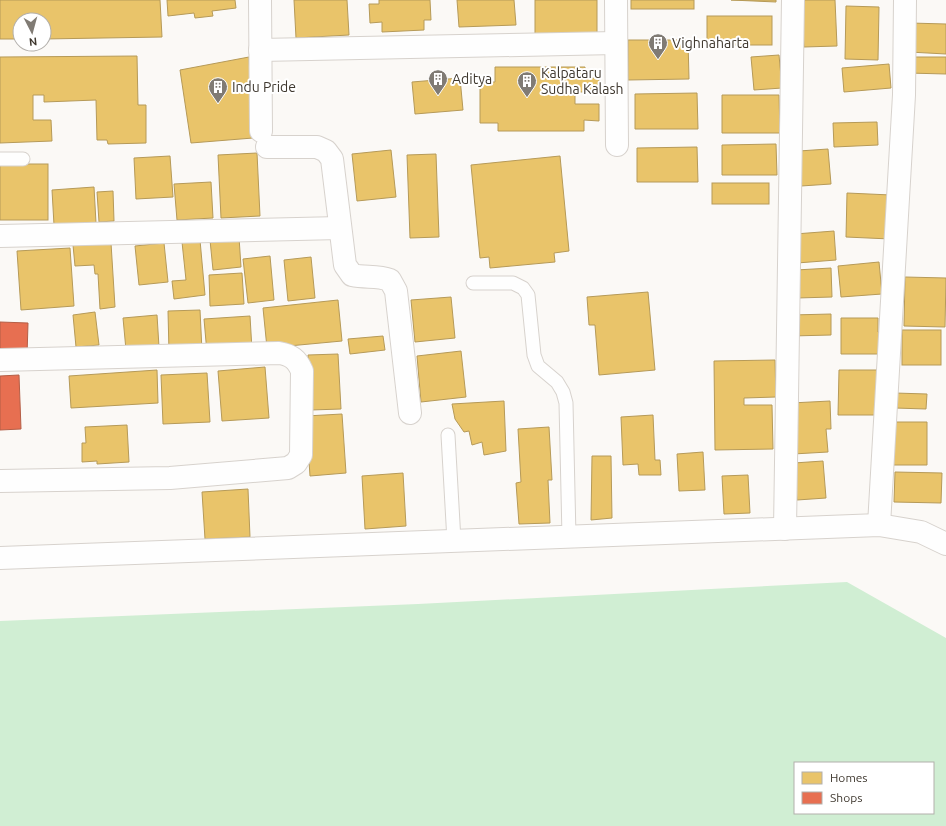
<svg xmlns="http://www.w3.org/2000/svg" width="946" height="826" viewBox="0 0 946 826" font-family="Ubuntu,sans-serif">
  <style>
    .green { fill: #d0eed3; fill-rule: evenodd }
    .homes { fill: #e9c46a; stroke: #b69a58 }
    .shops { fill: #e76f51; stroke: #b45e46 }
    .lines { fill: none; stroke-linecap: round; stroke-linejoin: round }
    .service-casing { stroke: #d7d2cd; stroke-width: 15 }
    .minor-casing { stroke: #d7d2cd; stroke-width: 24 }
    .tertiary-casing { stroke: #d7d2cd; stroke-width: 24 }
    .service { stroke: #fefefe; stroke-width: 13 }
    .minor { stroke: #fefefe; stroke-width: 22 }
    .tertiary { stroke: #fefefe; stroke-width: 22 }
    .labels { text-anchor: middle; stroke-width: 4; stroke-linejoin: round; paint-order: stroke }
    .poi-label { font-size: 14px; fill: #3e372e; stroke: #fff; text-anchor: start }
  </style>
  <rect width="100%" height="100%" fill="#fbf9f6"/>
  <path class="green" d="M847,582L946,638V826H0V621L418,604ZM795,763H933V813H795Z"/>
  <g class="homes">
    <path d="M0,0H160L162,37L44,39V20H20V39H0Z"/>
    <path d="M167,0H235L236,8L212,11L213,16L195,18L194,13L168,16Z"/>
    <path d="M294,0H347L349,35L296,38Z"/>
    <path d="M379,0H430L431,20H424V30L382,32V22L370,23L369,4H379Z"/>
    <path d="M457,0H514L516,25L459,27Z"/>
    <path d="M535,0H597V33L535,34Z"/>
    <rect x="631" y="0" width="63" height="9"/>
    <path d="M731,0H776V2Z"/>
    <path d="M801,0H835L837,46L804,47Z"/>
    <path d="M846,6L879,7L878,60L845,59Z"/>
    <rect x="707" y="16" width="65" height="29"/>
    <path d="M910,23L946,24V54L909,52Z"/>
    <path d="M628,40H688L689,79L628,80Z"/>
    <path d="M779,55L782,88L754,90L751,57Z"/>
    <path d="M137,56L138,105H146V143L108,144L107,140H97L96,100L44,102V95H33V120H51L52,141L0,143V57Z"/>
    <path d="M249,57L253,138L191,143L180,70Z"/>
    <path d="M907,57H946V74L907,73Z"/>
    <path d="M889,64L891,88L844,92L842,68Z"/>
    <path d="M495,67H585V78H599V92H575V104H599V121L584,120V131H498V123H480V82H495Z"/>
    <path d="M460,78L463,110L415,114L412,82Z"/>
    <path d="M697,93L698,129H635V94Z"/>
    <path d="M722,95H779L780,133H722Z"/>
    <path d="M877,122L878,145L834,147L833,123Z"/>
    <path d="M776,144L777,175H722V145Z"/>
    <path d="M697,147L698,182H637V148Z"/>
    <path d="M828,149L831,184L801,186L799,151Z"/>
    <path d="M391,150L396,197L357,201L352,154Z"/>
    <path d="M257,153L260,216L221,218L218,155Z"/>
    <path d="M436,154L439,237L410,238L407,155Z"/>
    <path d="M170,156L173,197L136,199L134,158Z"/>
    <path d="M560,156L569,251L554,253L555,262L490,268L489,257L480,258L471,165Z"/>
    <rect x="0" y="164" width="48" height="56"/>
    <path d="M211,182L213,218L177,220L174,184Z"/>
    <rect x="712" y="183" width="57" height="21"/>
    <path d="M94,187L96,223L54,225L52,190Z"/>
    <path d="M113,191L114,221L99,222L97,192Z"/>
    <path d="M847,193L891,195L890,239L846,237Z"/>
    <path d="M834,231L836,260L797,263L795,234Z"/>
    <path d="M239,237L241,267L213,270L210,240Z"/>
    <path d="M200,240L205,295L174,299L172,281L186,280L182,242Z"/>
    <path d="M111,243L115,307L100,309L98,274H95L94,265L75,266L73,245Z"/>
    <path d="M164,243L168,282L139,285L135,246Z"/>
    <path d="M70,248L74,306L21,310L17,251Z"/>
    <path d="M270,256L274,300L248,303L243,259Z"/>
    <path d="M311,257L315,298L288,301L284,260Z"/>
    <path d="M879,262L882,294L841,297L838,266Z"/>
    <path d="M831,268L832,297L797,298L796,270Z"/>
    <path d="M242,273L244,304L210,306L209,275Z"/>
    <path d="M905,277L946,278L945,327L904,326Z"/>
    <path d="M648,292L655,370L599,375L595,325H589L587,297Z"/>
    <path d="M451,297L455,338L415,342L411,300Z"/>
    <path d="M338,300L342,341L267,348L263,308Z"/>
    <path d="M200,310L202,351L169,352L168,311Z"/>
    <path d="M95,312L99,345L76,347L73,315Z"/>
    <path d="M831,314V335L791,336V315Z"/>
    <path d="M157,315L159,347L126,350L123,318Z"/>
    <path d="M250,316L252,350L207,353L204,319Z"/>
    <path d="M841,318H878V332L885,333V354H841Z"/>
    <rect x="902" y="330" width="39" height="35"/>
    <path d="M383,336L385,350L350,354L348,339Z"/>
    <path d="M461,351L466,397L421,402L417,356Z"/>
    <path d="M338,354L341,409L311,410L308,355Z"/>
    <path d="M775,360L776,397L744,398V405H772L773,449L715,450L714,361Z"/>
    <path d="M265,367L269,418L222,421L218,371Z"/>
    <path d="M157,370L158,403L71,408L69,376Z"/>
    <path d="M839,370H880V415H838Z"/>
    <path d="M207,373L210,422L163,424L161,375Z"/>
    <path d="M895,393L927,394L926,409L895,408Z"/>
    <path d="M504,401L506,451L484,455L482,442L472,445L469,431L464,432L455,419L452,404Z"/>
    <path d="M830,401L831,429H826L828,452L793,454L791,403Z"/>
    <path d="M342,414L346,473L310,476L306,416Z"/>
    <path d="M653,415L655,460H660L661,475H639L638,464L623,465L621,417Z"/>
    <path d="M892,422H927V465H891Z"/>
    <path d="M127,425L129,462L97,464V461L82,462V443H86L85,427Z"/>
    <path d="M549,427L552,480H548L550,523L519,524L516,483L521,482L518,429Z"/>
    <path d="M703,452L705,490L679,491L677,454Z"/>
    <path d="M592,456H611L612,518L591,520Z"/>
    <path d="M823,461L826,498L797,500L794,463Z"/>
    <path d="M895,472L942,473L941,503L894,502Z"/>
    <path d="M403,473L406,526L365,529L362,476Z"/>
    <path d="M748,475L750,513L724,514L722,476Z"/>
    <path d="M248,489L250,537L205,539L202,492Z"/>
  </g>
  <g class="shops">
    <path d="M0,322L28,323L27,356H0Z"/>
    <path d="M19,375L21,429L0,430V376Z"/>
  </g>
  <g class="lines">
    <defs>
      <g id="service">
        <path d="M0,159H23"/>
        <path d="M473,283H513L523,288L528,295L534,355L538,366L557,382L563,392L566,403L569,537"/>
        <path d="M448,435L454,541"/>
      </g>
      <g id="minor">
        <path d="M260,0L261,131"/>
        <path d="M616,0L617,145"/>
        <path d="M260,50L616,43"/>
        <path d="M267,147H317L326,151L332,159L345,265L352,275C366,278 377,275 390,280L396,291L410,413"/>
        <path d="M0,236L340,228"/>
        <path d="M0,360L279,353C291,355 297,359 302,371L301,455L296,463L288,468L170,478L0,481"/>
        <path d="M879,525L904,95L905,0"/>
        <path d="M785,529L793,0"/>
      </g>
      <path id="tertiary" d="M0,558L879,525L921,532L946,544"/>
    </defs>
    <use href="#service" class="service-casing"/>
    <use href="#minor" class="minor-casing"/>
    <use href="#tertiary" class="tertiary-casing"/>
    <use href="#service" class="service"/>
    <use href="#minor" class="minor"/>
    <use href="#tertiary" class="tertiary"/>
  </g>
  <defs>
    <symbol id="building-pin" viewBox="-11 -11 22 30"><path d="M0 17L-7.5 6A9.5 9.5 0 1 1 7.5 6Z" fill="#807b74" stroke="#fff"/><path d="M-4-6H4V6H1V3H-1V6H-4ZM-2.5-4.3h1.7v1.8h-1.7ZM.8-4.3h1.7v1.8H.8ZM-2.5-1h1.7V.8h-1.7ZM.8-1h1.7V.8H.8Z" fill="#fff"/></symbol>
  </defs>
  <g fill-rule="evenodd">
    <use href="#building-pin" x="647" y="32" width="22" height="30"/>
    <use href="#building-pin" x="427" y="68" width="22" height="30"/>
    <use href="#building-pin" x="516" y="70" width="22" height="30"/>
    <use href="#building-pin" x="207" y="76" width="22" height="30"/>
  </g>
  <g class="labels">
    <g class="poi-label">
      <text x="672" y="48">Vighnaharta</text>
      <text x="541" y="78">Kalpataru<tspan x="541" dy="16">Sudha Kalash</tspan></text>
      <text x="452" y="84">Aditya</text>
      <text x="232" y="92">Indu Pride</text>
    </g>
  </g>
  <rect x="794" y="762" width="140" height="52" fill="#ffffff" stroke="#b2afab"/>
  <rect x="802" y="772" width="20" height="12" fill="#e9c46a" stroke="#b2afab"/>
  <text x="830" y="782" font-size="12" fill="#3e372e">Homes</text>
  <rect x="802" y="792" width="20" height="12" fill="#e76f51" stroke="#b2afab"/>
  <text x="830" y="802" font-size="12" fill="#3e372e">Shops</text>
  <g transform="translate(32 32) rotate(174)"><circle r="19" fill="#ffffff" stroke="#b2afab"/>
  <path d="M0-3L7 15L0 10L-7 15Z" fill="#807b74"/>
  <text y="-6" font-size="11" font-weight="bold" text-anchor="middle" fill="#3e372e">N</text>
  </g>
</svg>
